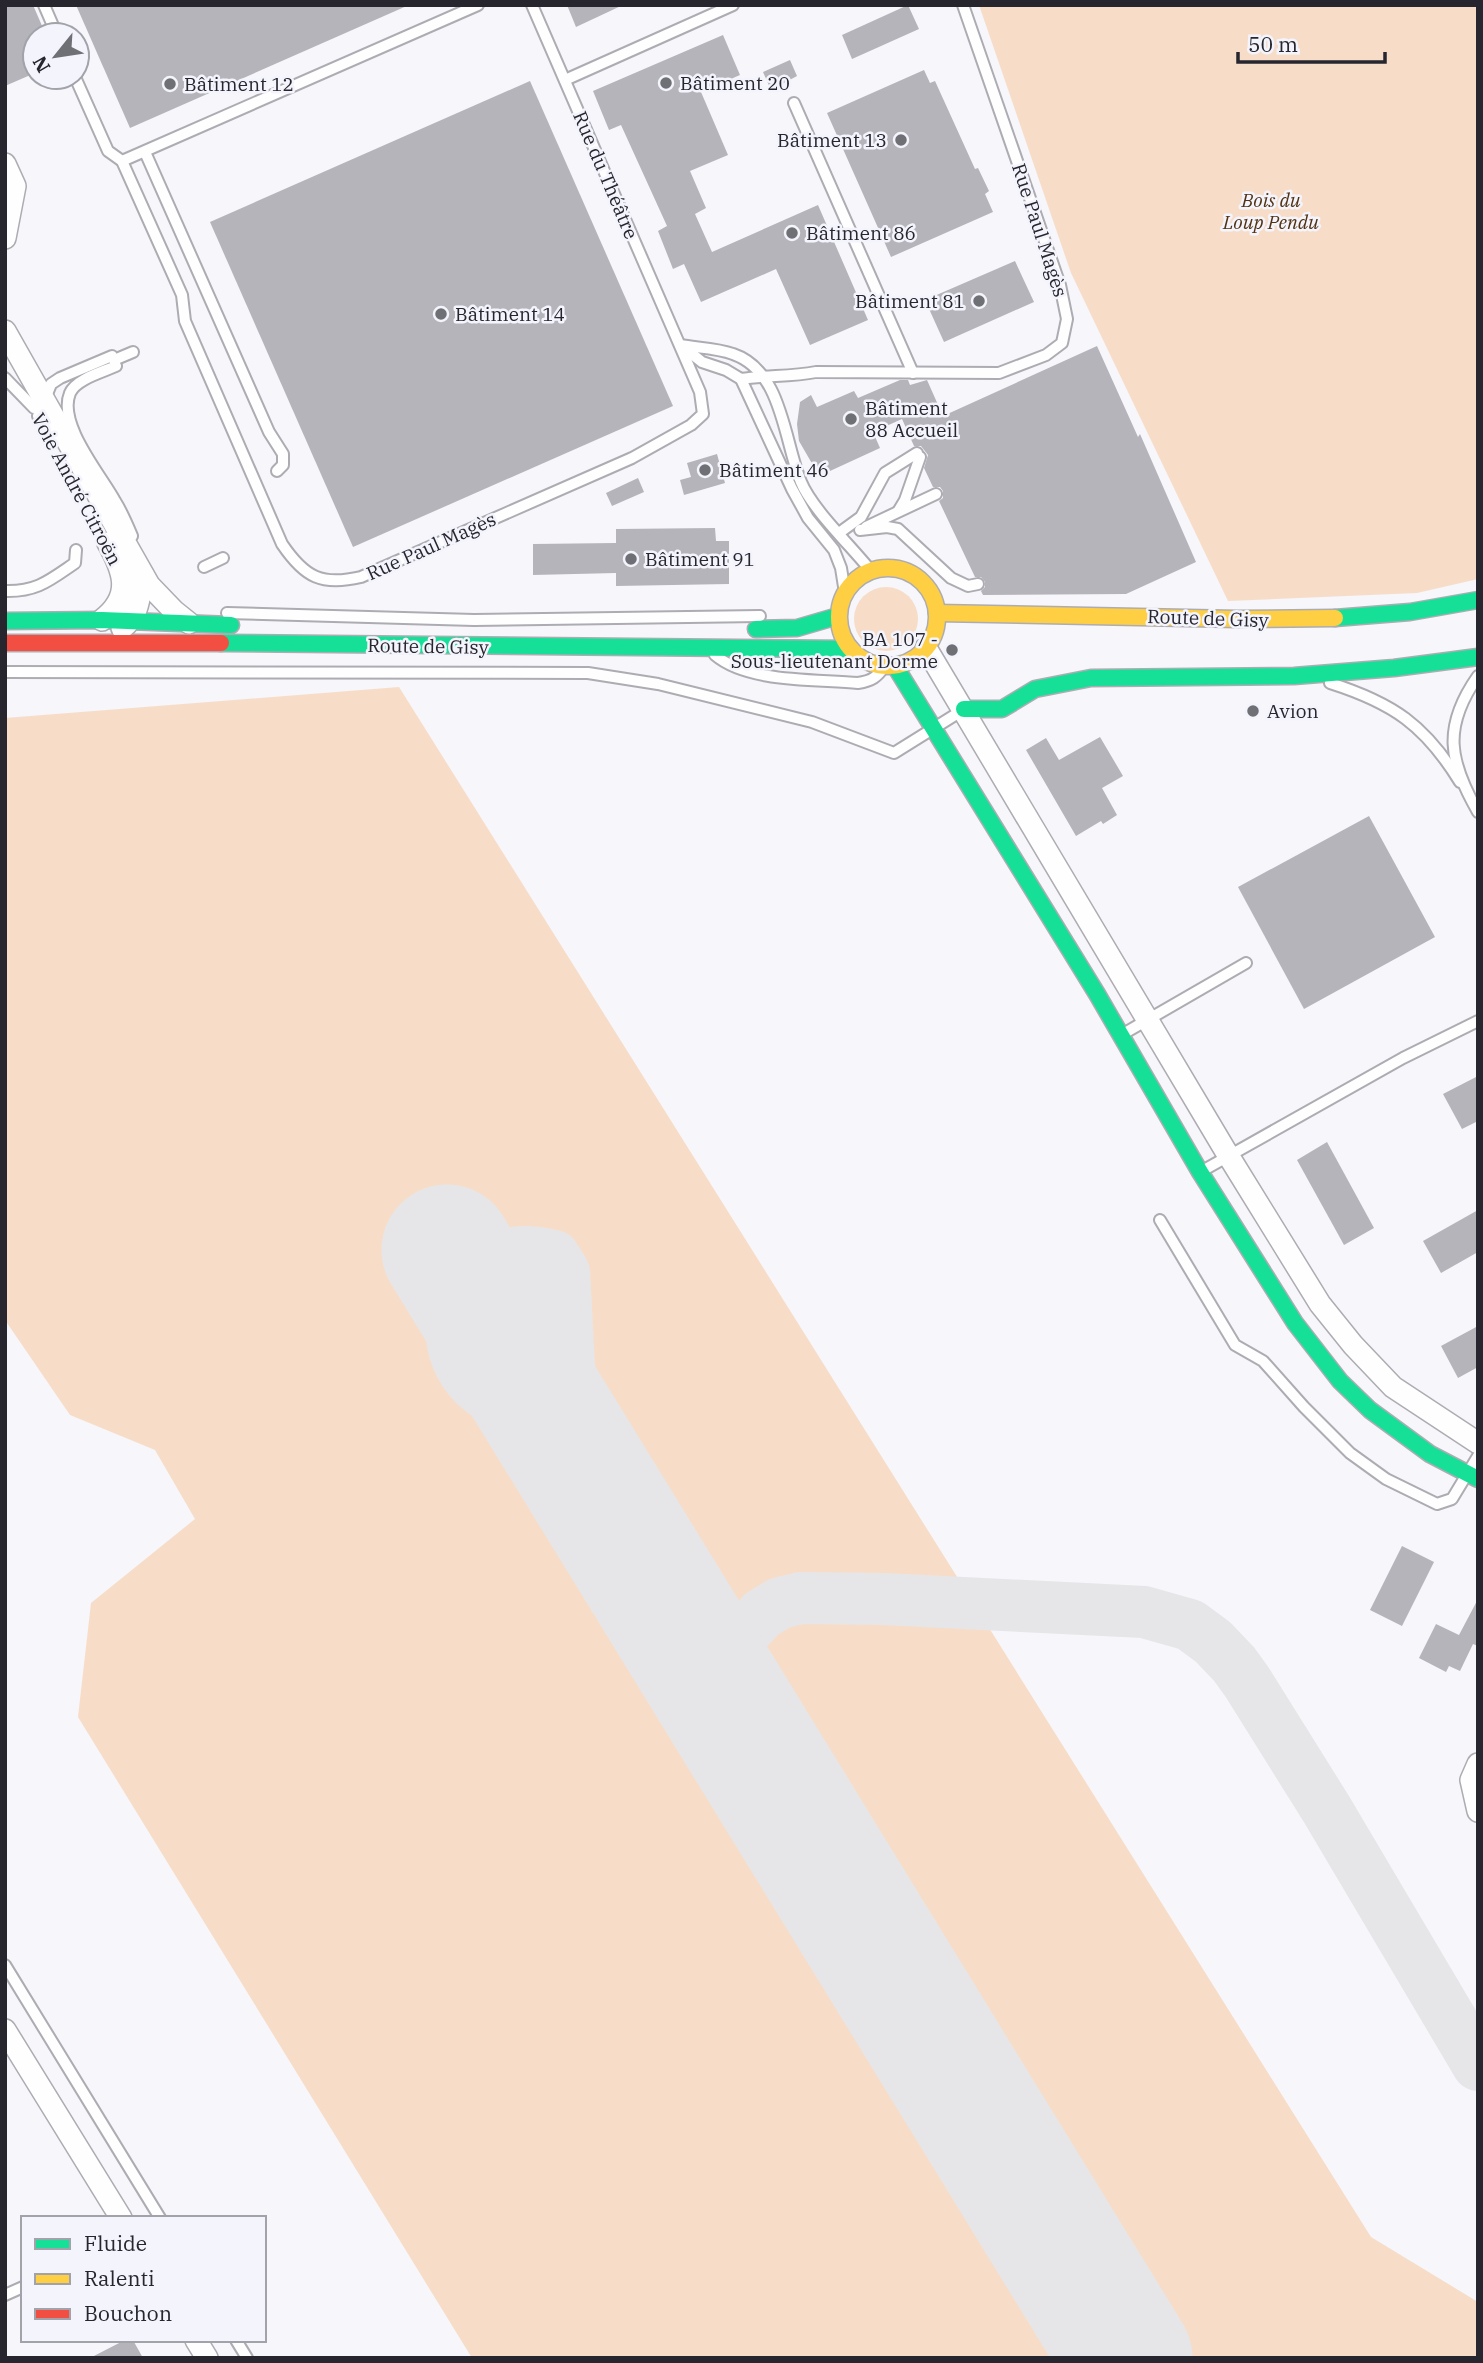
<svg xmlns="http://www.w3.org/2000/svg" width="1483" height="2363" viewBox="0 0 1483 2363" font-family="'IBM Plex Serif',serif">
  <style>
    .green { fill: #f7ddc8 }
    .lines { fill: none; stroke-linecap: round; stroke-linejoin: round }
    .taxiway { stroke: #e6e6e8; stroke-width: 52 }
    .runway { stroke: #e6e6e8; stroke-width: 131 }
    .building { fill: #b5b4ba }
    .lane-casing { stroke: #adacb2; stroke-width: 14 }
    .street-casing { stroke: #adacb2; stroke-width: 24 }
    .fast-casing { stroke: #adacb2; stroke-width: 19 }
    .slow-casing { stroke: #adacb2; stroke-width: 19 }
    .jam-casing { stroke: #adacb2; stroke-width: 19 }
    .lane { stroke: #fefefe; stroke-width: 10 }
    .street { stroke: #fefefe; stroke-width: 21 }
    .fast { stroke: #16e098; stroke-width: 16 }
    .slow { stroke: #ffcf43; stroke-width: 16 }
    .jam { stroke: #f24e42; stroke-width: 16 }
    .poi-dot { fill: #6f6f76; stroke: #f4f4fd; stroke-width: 2.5 }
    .labels { text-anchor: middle; stroke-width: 5; stroke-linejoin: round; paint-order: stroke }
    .poi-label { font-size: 19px; fill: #27262f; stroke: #f4f4fd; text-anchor: start }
    .street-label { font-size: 19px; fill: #27262f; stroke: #f4f4fd }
    .park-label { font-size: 19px; font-style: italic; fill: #523211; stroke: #f4f4fd }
  </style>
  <rect width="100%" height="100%" fill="#f6f6fb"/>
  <g class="green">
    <path d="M979,5H1478V579L1417,593L1228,601L1071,273Z"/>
    <circle cx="886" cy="619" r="32"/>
    <path d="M399,687L1371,2237L1478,2302V2358H472L78,1717L91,1603L195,1519L155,1450L70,1415L5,1320V718Z"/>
  </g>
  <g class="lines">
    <g class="taxiway">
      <path d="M543,1407C526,1405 506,1406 491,1397C447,1371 439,1316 472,1278C480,1268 489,1260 502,1256C518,1250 538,1252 554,1256L564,1272L574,1458"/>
      <path d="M749,1744L738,1712L732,1679L735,1657L745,1632L762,1614L780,1603L801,1598L884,1599L1144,1612L1190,1625L1213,1642L1234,1664L1247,1682L1327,1810L1478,2065"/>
    </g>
    <path class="runway" d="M447,1250L1127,2358"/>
  </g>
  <g class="building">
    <path d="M5,5H33L46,35H35V73L5,86Z"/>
    <path d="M76,5H409L130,128Z"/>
    <path d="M567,5H623L576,27Z"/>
    <path d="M908,5L919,29L852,59L842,35Z"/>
    <path d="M723,35L740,75L701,92L728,155L690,171L706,208L695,214L712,252L818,205L868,320L810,345L776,269L701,302L684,264L673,269L658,231L667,226L621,125L609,130L593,91Z"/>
    <path d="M790,60L797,76L771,90L763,72Z"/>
    <path d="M924,70L930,83L935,81L975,169L978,168L989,191L985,194L993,212L891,257L827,113Z"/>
    <path d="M530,81L673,406L353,547L210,222Z"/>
    <path d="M1015,261L1034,302L944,342L925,300Z"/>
    <path d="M1097,346L1138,437L1140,434L1196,562L1126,594L983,595L981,591L985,587V582L981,577H975L939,501L943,498V491L940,487H933L924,468L928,455L921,446H914L902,419L873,432L880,448L830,471L814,467L799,441L797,424L800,402L811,395L817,407L854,391L858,398L900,380H908L910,385L927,380L943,416Z"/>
    <path d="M717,454L725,483L684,495L680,480L691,477L687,463Z"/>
    <path d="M638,478L644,492L612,506L606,493Z"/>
    <path d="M715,528L716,541H729V584L616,586V573L533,575V544L616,543V529Z"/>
    <path d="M1100,737L1123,776L1102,788L1117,815L1103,824L1101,821L1076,836L1026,750L1046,738L1059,760Z"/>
    <path d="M1369,816L1435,937L1304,1009L1238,887Z"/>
    <path d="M1478,1076V1121L1462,1129L1443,1094Z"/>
    <path d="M1327,1142L1374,1228L1344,1245L1297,1160Z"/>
    <path d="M1478,1210V1252L1441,1273L1423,1241Z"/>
    <path d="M1478,1326V1367L1458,1378L1441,1346Z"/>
    <path d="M1402,1546L1434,1562L1402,1626L1370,1610Z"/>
    <path d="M1478,1599V1646L1473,1644L1460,1671L1449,1666L1446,1672L1419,1658L1436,1624L1459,1635Z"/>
    <path d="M125,2340L134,2342L143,2358H90Z"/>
  </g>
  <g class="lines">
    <defs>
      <g id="lane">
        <path d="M44,5L57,35"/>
        <path d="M75,77L108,151L122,161L182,295L185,321L282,544C305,578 322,586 361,577L632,458L691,425L703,414L700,392L532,5"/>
        <path d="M565,80L733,5"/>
        <path d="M794,103L913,373"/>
        <path d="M145,152L269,432L283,454V465L277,471"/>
        <path d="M122,161L478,5"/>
        <path d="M680,345C697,348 717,348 733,354C783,371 784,442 801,482C812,509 852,547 871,571"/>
        <path d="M682,346L702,362L726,370L741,379L792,489L808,518L834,550L841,568L845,593"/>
        <path d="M114,360L133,352"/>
        <path d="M116,366C103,372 76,379 70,393C57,424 101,475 115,501C122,512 127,524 132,536"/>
        <path d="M5,378L34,408"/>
        <path d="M741,379C767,375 790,377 816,372L999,373L1046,355L1062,343L1067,319L1060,285L963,5"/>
        <path d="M38,416L51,384L60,378L112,356"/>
        <path d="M899,510L905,500L920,457"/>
        <path d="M866,527L936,494"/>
        <path d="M860,530L887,527L898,529L951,578L968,586L978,584"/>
        <path d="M839,533L861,517L885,473L917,453"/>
        <path d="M204,567L223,558"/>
        <path d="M5,591C37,592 50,580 75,563L76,550"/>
        <path d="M227,613L474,620L760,616"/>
        <path d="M715,655C748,683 816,679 858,683C872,681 877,677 885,666"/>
        <path d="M5,672L588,673L658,684L812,722L894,753L963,710"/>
        <path d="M1478,676C1442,727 1449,761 1478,812"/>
        <path d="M1330,683C1393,703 1425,725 1460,782"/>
        <path d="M1123,1034L1246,963"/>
        <path d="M1202,1171L1403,1058L1478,1021"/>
        <path d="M1160,1220L1235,1345L1263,1361L1304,1407L1350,1453L1386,1479L1437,1504L1452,1499L1478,1456"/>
        <path d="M5,1965L160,2218"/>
        <path d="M5,2295L23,2287"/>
        <path d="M236,2340L247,2358"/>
      </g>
      <g id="street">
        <path d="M5,164L15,186L5,238"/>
        <path d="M5,331L149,585L174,611L189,623"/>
        <path d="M102,620C133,596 124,572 108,543"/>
        <path d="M122,628C140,615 139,596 143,575"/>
        <path d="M926,648L1228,1155L1320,1304L1353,1345L1393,1387L1478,1443"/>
        <path d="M1478,1764L1471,1780L1478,1811"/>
        <path d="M5,2030L121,2218"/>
        <path d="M196,2340L207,2358"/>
      </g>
      <g id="fast">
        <path d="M1335,618L1410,612L1478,600"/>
        <path d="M5,621L102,620L231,625"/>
        <path d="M756,629L797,628L838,616"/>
        <path d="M221,643L850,649"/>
        <path d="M895,666L1097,994L1200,1172L1295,1323L1340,1381L1370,1410L1430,1454L1478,1479"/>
        <path d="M964,709H1002L1035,689L1091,678L1294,676L1394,668L1478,657"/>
      </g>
      <g id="slow">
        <circle cx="888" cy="617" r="49"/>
        <path d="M937,613L1237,619L1335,618"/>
      </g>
      <path id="jam" d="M5,643H221"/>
    </defs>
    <use href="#lane" class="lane-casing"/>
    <use href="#street" class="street-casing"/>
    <use href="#fast" class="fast-casing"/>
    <use href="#slow" class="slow-casing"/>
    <use href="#jam" class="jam-casing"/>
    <use href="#lane" class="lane"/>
    <use href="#street" class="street"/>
    <use href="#fast" class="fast"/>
    <use href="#slow" class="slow"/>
    <use href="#jam" class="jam"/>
  </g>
  <g class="poi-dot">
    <circle cx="666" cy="83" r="7"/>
    <circle cx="170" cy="84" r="7"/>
    <circle cx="901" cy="140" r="7"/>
    <circle cx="792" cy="233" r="7"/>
    <circle cx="979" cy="301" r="7"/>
    <circle cx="441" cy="314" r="7"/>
    <circle cx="851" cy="419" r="7"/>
    <circle cx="705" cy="470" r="7"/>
    <circle cx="631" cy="559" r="7"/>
    <circle cx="952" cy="650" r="7"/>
    <circle cx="1253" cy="711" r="7"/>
  </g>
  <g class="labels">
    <g class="poi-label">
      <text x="680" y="90">Bâtiment 20</text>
      <text x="184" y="91">Bâtiment 12</text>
      <text x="887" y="147" text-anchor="end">Bâtiment 13</text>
      <text x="806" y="240">Bâtiment 86</text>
      <text x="965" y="308" text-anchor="end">Bâtiment 81</text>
      <text x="455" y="321">Bâtiment 14</text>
      <text x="865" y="415">Bâtiment<tspan x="865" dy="22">88 Accueil</tspan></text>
      <text x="719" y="477">Bâtiment 46</text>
      <text x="645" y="566">Bâtiment 91</text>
      <text x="938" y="646" text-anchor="end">BA 107 -<tspan x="938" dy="22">Sous-lieutenant Dorme</tspan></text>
      <text x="1267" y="718">Avion</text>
    </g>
    <g class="street-label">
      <text transform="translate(606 175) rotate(67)" y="7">Rue du Théâtre</text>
      <text transform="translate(1040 230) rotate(72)" y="7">Rue Paul Magès</text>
      <text transform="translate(77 489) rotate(62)" y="7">Voie André Citroën</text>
      <text transform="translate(431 546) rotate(-24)" y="7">Rue Paul Magès</text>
      <text transform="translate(1208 618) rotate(2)" y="7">Route de Gisy</text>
      <text transform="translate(428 646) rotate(1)" y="7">Route de Gisy</text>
    </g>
    <g class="park-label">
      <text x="1271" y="207">Bois du<tspan x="1271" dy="22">Loup Pendu</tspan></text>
    </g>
  </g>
  <rect width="1483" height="2363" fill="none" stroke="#27262f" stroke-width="14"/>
  <rect x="21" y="2216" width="245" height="126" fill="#f4f4fd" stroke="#a2a2ab" stroke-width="2"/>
  <rect x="35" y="2239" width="35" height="10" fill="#16e098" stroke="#a2a2ab" stroke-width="2"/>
  <text x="84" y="2251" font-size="21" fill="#27262f">Fluide</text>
  <rect x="35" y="2274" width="35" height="10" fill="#ffcf43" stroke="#a2a2ab" stroke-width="2"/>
  <text x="84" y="2286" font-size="21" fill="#27262f">Ralenti</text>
  <rect x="35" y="2309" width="35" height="10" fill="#f24e42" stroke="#a2a2ab" stroke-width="2"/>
  <text x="84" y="2321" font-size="21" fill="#27262f">Bouchon</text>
  <g transform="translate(56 56) rotate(240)"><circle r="33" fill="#f4f4fd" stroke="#a2a2ab" stroke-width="2"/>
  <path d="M0-5L12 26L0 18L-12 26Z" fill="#6f6f76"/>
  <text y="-10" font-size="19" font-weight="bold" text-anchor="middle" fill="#27262f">N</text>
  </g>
  <path d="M1238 52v10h147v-10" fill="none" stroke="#27262f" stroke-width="3.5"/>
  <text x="1248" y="52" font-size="21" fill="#27262f" stroke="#f4f4fd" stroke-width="5" paint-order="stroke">50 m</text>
</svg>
